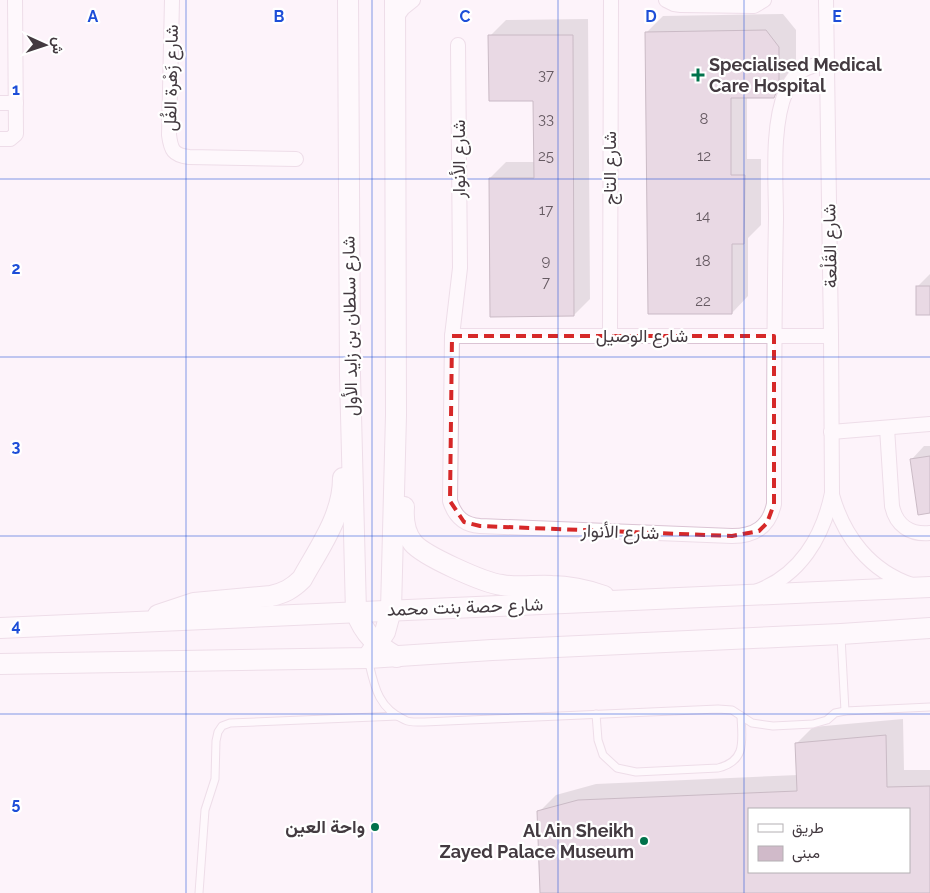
<svg xmlns="http://www.w3.org/2000/svg" width="930" height="893" viewBox="0 0 930 893" font-family="Raleway,Vazirmatn,sans-serif">
  <style>
    .shadow { fill: #0003; fill-rule: evenodd }
    .building { fill: #d0bac9; stroke: #8c7786; fill-rule: evenodd }
    .lines { fill: none; stroke-linecap: round; stroke-linejoin: round }
    .lane-casing { stroke: #dbc4d4; stroke-width: 9 }
    .street-casing { stroke: #dbc4d4; stroke-width: 16 }
    .secondary-casing { stroke: #dbc4d4; stroke-width: 22 }
    .lane { stroke: #fff; stroke-width: 7 }
    .street { stroke: #fff; stroke-width: 14 }
    .secondary { stroke: #fff; stroke-width: 20 }
    .marked { fill: none; stroke: #d62828; stroke-width: 4; stroke-dasharray: 10 6; stroke-linejoin: round }
    .grid { fill: none; stroke: #1d4ed8; stroke-width: 1; stroke-opacity: 0.55 }
    .poi-dot { fill: #00724b; stroke: #fff; stroke-width: 2 }
    .labels { text-anchor: middle; stroke-width: 4.5; stroke-linejoin: round; paint-order: stroke }
    .number-label { font-size: 15px; fill: #665a62 }
    .poi-label { font-size: 18px; font-weight: bold; fill: #433a40; stroke: #fff; text-anchor: end }
    .street-label { font-size: 18px; fill: #433a40; stroke: #fff }
    .grid-label { font-size: 16px; text-anchor: middle; font-weight: bold; fill: #1d4ed8; stroke: #fff; stroke-width: 4.5; stroke-linejoin: round; paint-order: stroke }
  </style>
  <rect width="100%" height="100%" fill="#fdf3fa"/>
  <g class="shadow">
    <path d="M783,14L796,30V67L791,80L774,97H747V159H761V225L748,238V296L732,313L646,33L663,16Z"/>
    <path d="M588,19L590,299L574,315L490,178L506,162H535L534,99L490,36L506,20Z"/>
    <path d="M930,274V314L918,286Z"/>
    <path d="M924,446H930V512L912,459Z"/>
    <path d="M903,719L904,770H930V893H541L539,812L556,795L596,784L798,775L796,744L813,727ZM749,809H909V872H749Z"/>
  </g>
  <g class="building">
    <path d="M766,30L779,47V85L774,98H731V175H745L744,244H732V314H648L645,32Z"/>
    <path d="M488,35H573L574,316L490,317L489,178H534L533,101H489Z"/>
    <rect x="916" y="286" width="14" height="29"/>
    <path d="M930,456V513L918,515L910,459Z"/>
    <path d="M886,735L887,787L930,786V893H540L537,811L578,800L797,791L795,743ZM749,809H909V872H749Z"/>
  </g>
  <g class="lines">
    <defs>
      <g id="lane">
        <path d="M841,637L845,711"/>
        <path d="M368,659C374,684 377,708 405,720C410,723 418,722 424,722L718,709L732,710L752,723L773,726L813,724L827,720L835,713L845,711L930,707"/>
        <path d="M596,714L598,740L603,755L617,768L636,772L718,768C747,761 742,740 741,716"/>
        <path d="M199,893L205,810L215,779L216,741L218,732L222,726L230,723L398,716"/>
      </g>
      <g id="street">
        <path d="M172,0L169,135C171,150 173,155 189,157L296,159"/>
        <path d="M666,0L674,4L681,5L754,6L764,0"/>
        <path d="M395,19L403,8L413,0"/>
        <path d="M458,45L460,268L452,336L450,501C455,517 464,525 480,526L732,536C755,536 769,527 774,504C774,409 774,314 776,219C776,181 771,126 786,91C795,70 806,67 827,62"/>
        <path d="M0,103H16"/>
        <path d="M0,139H10L16,134L15,0"/>
        <path d="M610,335L611,0"/>
        <path d="M452,336H831"/>
        <path d="M887,428L892,506C896,525 910,535 930,533"/>
        <path d="M831,432L930,424"/>
        <path d="M832,495C844,537 870,571 912,585"/>
        <path d="M755,592C800,576 823,537 832,493L831,336L826,0"/>
      </g>
      <g id="secondary">
        <path d="M348,0L350,375L356,612C364,634 377,646 397,657"/>
        <path d="M404,507C403,520 404,532 413,543C424,556 484,583 502,585C518,588 535,585 552,586C570,586 587,590 604,596"/>
        <path d="M158,615L194,603L271,596C284,593 292,589 302,579C319,548 343,516 343,478"/>
        <path d="M0,628L930,587"/>
        <path d="M370,654L385,632L391,610L396,415L395,0"/>
        <path d="M0,664L368,658L492,650L841,634L930,628"/>
      </g>
    </defs>
    <use href="#lane" class="lane-casing"/>
    <use href="#street" class="street-casing"/>
    <use href="#secondary" class="secondary-casing"/>
    <use href="#lane" class="lane"/>
    <use href="#street" class="street"/>
    <use href="#secondary" class="secondary"/>
  </g>
  <path d="M0 0H930V893H0ZM452,336H774V504L767,523L759,531L732,536L480,526L464,522L450,501Z" fill="#fdf3fa" fill-opacity=".55" fill-rule="evenodd"/>
  <path class="marked" d="M452,336H774V504L767,523L759,531L732,536L480,526L464,522L450,501Z"/>
  <path class="grid" d="M186,0V893M372,0V893M558,0V893M744,0V893M0,179H930M0,357H930M0,536H930M0,714H930"/>
  <g class="poi-dot">
    <path d="M695.5 67.5h5v5h5v5h-5v5h-5v-5h-5v-5h5z"/>
    <circle cx="375" cy="827" r="5"/>
    <circle cx="644" cy="841" r="5"/>
  </g>
  <g class="labels">
    <g class="number-label">
      <text x="546" y="80">37</text>
      <text x="546" y="124">33</text>
      <text x="704" y="124">8</text>
      <text x="546" y="161">25</text>
      <text x="704" y="161">12</text>
      <text x="546" y="215">17</text>
      <text x="703" y="221">14</text>
      <text x="546" y="266">9</text>
      <text x="703" y="266">18</text>
      <text x="546" y="287">7</text>
      <text x="703" y="306">22</text>
    </g>
    <g class="poi-label">
      <text x="709" y="71" text-anchor="start">Specialised Medical<tspan x="709" dy="21">Care Hospital</tspan></text>
      <text x="365" y="833">واحة العين</text>
      <text x="634" y="837">Al Ain Sheikh<tspan x="634" dy="21">Zayed Palace Museum</tspan></text>
    </g>
    <g class="street-label">
      <text transform="translate(171 78) rotate(-89)" y="6">شارع زَهْرة الفُل</text>
      <text transform="translate(459 159) rotate(-90)" y="6">شارع الأنوار</text>
      <text transform="translate(610 168) rotate(-90)" y="6">شارع التاج</text>
      <text transform="translate(830 246) rotate(-91)" y="6">شارع القَلْعة</text>
      <text transform="translate(350 326) rotate(-91)" y="6">شارع سلطان بن زايد الأول</text>
      <text x="642" y="342">شارع الوصيل</text>
      <text transform="translate(620 532) rotate(2)" y="6">شارع الأنوار</text>
      <text transform="translate(465 607) rotate(-2)" y="6">شارع حصة بنت محمد</text>
    </g>
  </g>
  <g class="grid-label">
    <text x="93" y="22">A</text>
    <text x="279" y="22">B</text>
    <text x="465" y="22">C</text>
    <text x="651" y="22">D</text>
    <text x="837" y="22">E</text>
    <text x="16" y="95">1</text>
    <text x="16" y="274">2</text>
    <text x="16" y="452">3</text>
    <text x="16" y="631">4</text>
    <text x="16" y="809">5</text>
  </g>
  <rect x="748" y="808" width="162" height="65" fill="#ffffff" stroke="#b4b0b3"/>
  <rect x="758" y="824" width="25" height="8" fill="#ffffff" stroke="#b4b0b3"/>
  <text x="792" y="833" font-size="15" fill="#433a40">طريق</text>
  <rect x="758" y="846" width="25" height="15" fill="#d0bac9" stroke="#b4b0b3"/>
  <text x="792" y="858" font-size="15" fill="#433a40">مبنى</text>
  <g transform="translate(45 45) rotate(93)" stroke="#ffffff" stroke-width="4" paint-order="stroke">
  <path d="M0-4L9 19L0 12L-9 19Z" fill="#433a40"/>
  <text y="-8" font-size="14" font-weight="bold" text-anchor="middle" fill="#433a40">ش</text>
  </g>
</svg>
